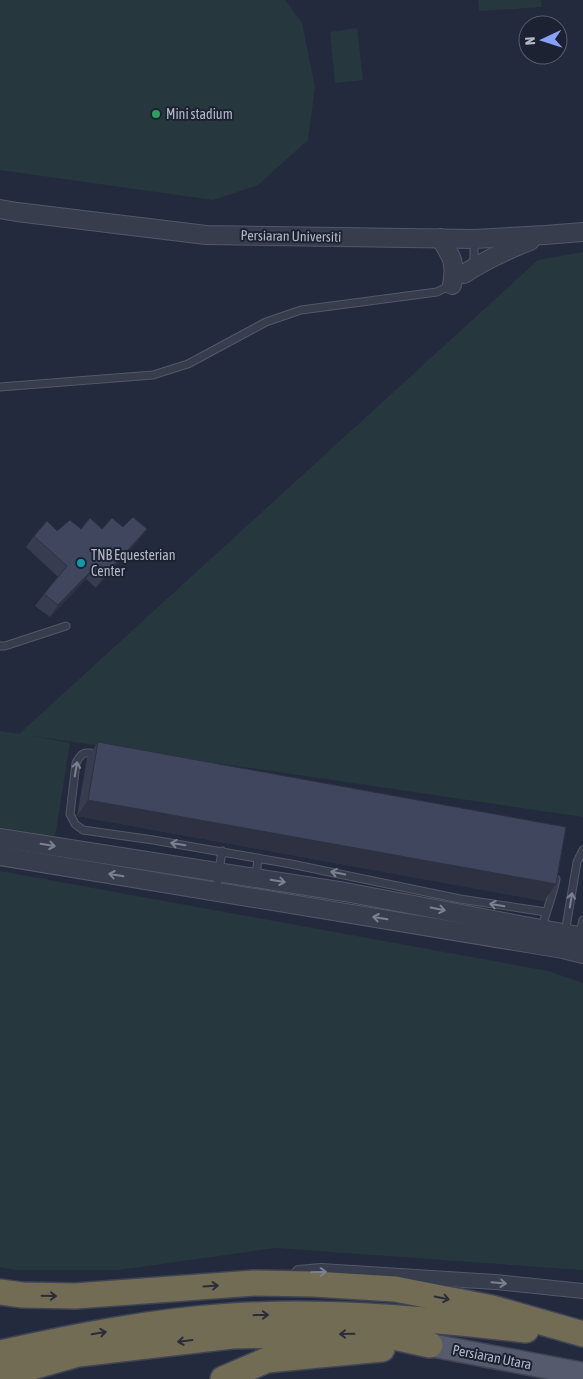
<svg xmlns="http://www.w3.org/2000/svg" width="583" height="1379" viewBox="0 0 583 1379" font-family="'Asap Condensed',sans-serif">
  <style>
    .green { fill: #26373e }
    .lines { fill: none; stroke-linecap: round; stroke-linejoin: round }
    .service-casing { stroke: #525868; stroke-width: 9 }
    .minor-casing { stroke: #525868; stroke-width: 16 }
    .tertiary-casing { stroke: #525868; stroke-width: 20 }
    .primary-casing { stroke: #404656; stroke-width: 25 }
    .motorway-casing { stroke: #404555; stroke-width: 28 }
    .service { stroke: #373d4d; stroke-width: 7 }
    .minor { stroke: #373d4d; stroke-width: 14 }
    .tertiary { stroke: #373d4d; stroke-width: 18 }
    .primary { stroke: #555b6d; stroke-width: 22 }
    .motorway { stroke: #736c54; stroke-width: 25 }
    .wall { fill: #373c50 }
    .shaded-wall { fill: #2d3141 }
    .building { fill: #40465d; stroke: #2d3141 }
    .oneway { stroke: #7b8191 }
    .oneway2 { stroke: #2a2d37 }
    .leisure-dot { fill: #2e9e5b; stroke: #1d2232; stroke-width: 2 }
    .culture-dot { fill: #0f9aa8; stroke: #1d2232; stroke-width: 2 }
    .labels { text-anchor: middle; stroke-width: 4; stroke-linejoin: round; paint-order: stroke }
    .poi-label { font-size: 14px; fill: #b3b8c8; stroke: #1d2232; text-anchor: start }
    .street-label { font-size: 14px; fill: #b3b8c8; stroke: #1d2232 }
  </style>
  <rect width="100%" height="100%" fill="#242a3d"/>
  <g class="green">
    <path d="M0,0H285L302,23L315,87L308,140L258,185L213,200L0,170Z"/>
    <path d="M478,0H541L542,7L479,11Z"/>
    <path d="M357,28L363,80L335,83L330,32Z"/>
    <path d="M583,252V817L33,736L70,743L55,837L0,827V731L19,734L538,260Z"/>
    <path d="M0,871L548,971L583,983V1270L276,1248L118,1270H14L0,1267Z"/>
  </g>
  <g class="lines">
    <defs>
      <g id="service">
        <path d="M472,265L474,258V239"/>
        <path d="M0,387L153,375L188,364L266,322L301,310L437,292L451,285"/>
        <path d="M0,646H5L66,626"/>
        <path d="M98,754C86,752 82,751 76,763L70,814L75,824L83,830L153,840L291,864L460,899L546,912"/>
        <path d="M256,877L258,858"/>
        <path d="M216,891L222,851"/>
        <path d="M542,928C546,911 553,896 556,879"/>
        <path d="M565,933L577,862L583,850"/>
        <path d="M579,937L583,920"/>
      </g>
      <path id="minor" d="M299,1273L321,1271L495,1282L583,1291"/>
      <g id="tertiary">
        <path d="M0,209L17,212L206,235L474,239L545,235L583,232"/>
        <path d="M440,238C452,257 456,262 452,285"/>
        <path d="M464,274C485,260 507,250 530,241"/>
        <path d="M0,838L345,892L583,937"/>
        <path d="M0,856L563,949L583,954"/>
      </g>
      <path id="primary" d="M430,1345L583,1374"/>
      <g id="motorway">
        <path d="M0,1292L22,1295L75,1296L254,1283L314,1284L395,1289L492,1308L583,1334"/>
        <path d="M0,1353C77,1336 153,1321 232,1316C330,1310 428,1319 526,1330"/>
        <path d="M0,1376L78,1354L232,1336L357,1334L394,1337L430,1345"/>
        <path d="M223,1379L267,1360L382,1349"/>
      </g>
    </defs>
    <use href="#service" class="service-casing"/>
    <use href="#minor" class="minor-casing"/>
    <use href="#tertiary" class="tertiary-casing"/>
    <use href="#primary" class="primary-casing"/>
    <use href="#motorway" class="motorway-casing"/>
    <use href="#service" class="service"/>
    <use href="#minor" class="minor"/>
    <use href="#tertiary" class="tertiary"/>
    <use href="#primary" class="primary"/>
    <use href="#motorway" class="motorway"/>
  </g>
  <g class="wall">
    <path d="M81,529H102L139,540L96,588L86,579L50,617L35,606L44,594L58,577L26,547L34,536L57,531Z"/>
    <path d="M98,742L556,884L544,901L77,816L87,758Z"/>
  </g>
  <g class="shaded-wall">
    <path d="M147,529L139,540L96,588L104,576Z"/>
    <path d="M94,568L86,579L50,617L58,605Z"/>
    <path d="M88,800L556,884L544,901L77,816Z"/>
  </g>
  <g class="building">
    <path d="M133,517L147,529L104,576L94,568L58,605L44,594L67,566L34,536L47,521L57,531L70,520L81,529L90,518L102,529L112,518L123,527Z"/>
    <path d="M98,742L566,827L556,884L88,800Z"/>
  </g>
  <defs><path id="oneway-shaft" d="M-6 0H5M1.5-3L5.5 0L1.5 3" fill="none" stroke-width="1.6" stroke-linecap="round" stroke-linejoin="round" transform="scale(1.25)"/></defs>
  <g class="oneway">
    <use href="#oneway-shaft" transform="translate(76 769) rotate(-80)"/>
    <use href="#oneway-shaft" transform="translate(178 844) rotate(-170)"/>
    <use href="#oneway-shaft" transform="translate(48 845) rotate(9)"/>
    <use href="#oneway-shaft" transform="translate(338 873) rotate(-168)"/>
    <use href="#oneway-shaft" transform="translate(116 875) rotate(-171)"/>
    <use href="#oneway-shaft" transform="translate(278 881) rotate(9)"/>
    <use href="#oneway-shaft" transform="translate(571 900) rotate(-81)"/>
    <use href="#oneway-shaft" transform="translate(497 905) rotate(-171)"/>
    <use href="#oneway-shaft" transform="translate(438 909) rotate(11)"/>
    <use href="#oneway-shaft" transform="translate(380 918) rotate(-171)"/>
    <use href="#oneway-shaft" transform="translate(319 1272) rotate(-2)"/>
    <use href="#oneway-shaft" transform="translate(499 1283) rotate(5)"/>
  </g>
  <g class="oneway2">
    <use href="#oneway-shaft" transform="translate(211 1286) rotate(-4)"/>
    <use href="#oneway-shaft" transform="translate(49 1296) rotate(1)"/>
    <use href="#oneway-shaft" transform="translate(442 1298) rotate(11)"/>
    <use href="#oneway-shaft" transform="translate(261 1315) rotate(-1)"/>
    <use href="#oneway-shaft" transform="translate(99 1333) rotate(-10)"/>
    <use href="#oneway-shaft" transform="translate(347 1334) rotate(179)"/>
    <use href="#oneway-shaft" transform="translate(185 1341) rotate(173)"/>
  </g>
  <circle class="leisure-dot" cx="156" cy="114" r="5"/>
  <circle class="culture-dot" cx="81" cy="563" r="5"/>
  <g class="labels">
    <g class="poi-label">
      <text x="166" y="119">Mini stadium</text>
      <text x="91" y="560">TNB Equesterian<tspan x="91" dy="16">Center</tspan></text>
    </g>
    <g class="street-label">
      <text transform="translate(291 236) rotate(1)" y="5">Persiaran Universiti</text>
      <text transform="translate(492 1357) rotate(11)" y="5">Persiaran Utara</text>
    </g>
  </g>
  <g transform="translate(543 40) rotate(266)"><circle r="24" fill="#1d2232" stroke="#595e6e"/>
  <path d="M0-4L9 19L0 12L-9 19Z" fill="#89a0f7"/>
  <text y="-8" font-size="14" font-weight="bold" text-anchor="middle" fill="#b3b8c8">N</text>
  </g>
</svg>
